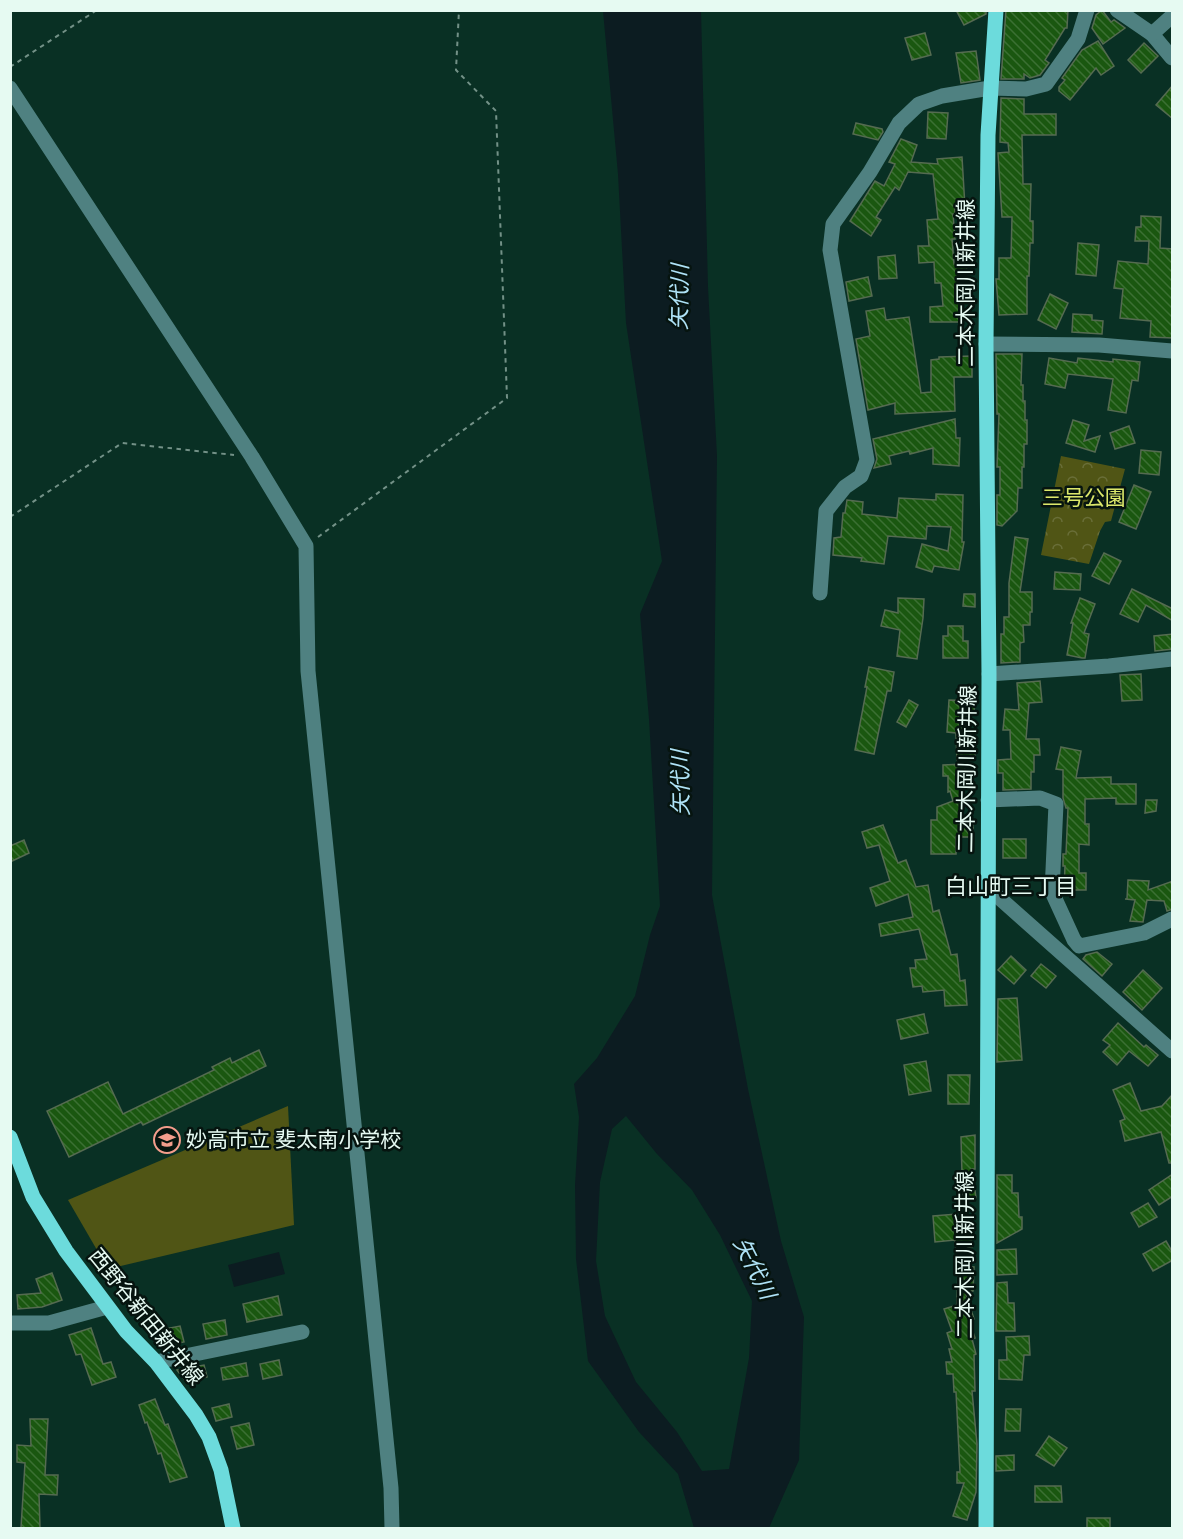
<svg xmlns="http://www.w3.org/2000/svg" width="1183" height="1539" viewBox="0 0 1183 1539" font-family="Roboto,'Noto Sans JP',sans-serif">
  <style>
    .green { fill: #505515 }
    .park { fill: url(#park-crowns) }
    .water { fill: #0c1c21; fill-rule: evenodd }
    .building { fill: url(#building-back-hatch); stroke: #556b51; stroke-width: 1.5 }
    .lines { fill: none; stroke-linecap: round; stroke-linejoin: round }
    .path { stroke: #739187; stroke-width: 2; stroke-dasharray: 4.5 4.5; stroke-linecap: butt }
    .minor { stroke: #4f8181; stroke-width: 15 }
    .major { stroke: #6cdbdc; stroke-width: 15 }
    .labels { text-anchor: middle; stroke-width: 5; stroke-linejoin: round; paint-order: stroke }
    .street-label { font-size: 21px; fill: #e6faf2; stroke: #06140f }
    .park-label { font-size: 21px; fill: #dce86b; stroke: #06140f }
    .poi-label { font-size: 21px; fill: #e6faf2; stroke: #06140f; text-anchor: start }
    .water-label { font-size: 22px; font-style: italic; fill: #afe3f7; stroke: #06140f }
    .neighbourhood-label { font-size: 22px; fill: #e6faf2; stroke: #06140f }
  </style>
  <defs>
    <pattern id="park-crowns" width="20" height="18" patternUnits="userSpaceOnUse" patternTransform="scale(1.5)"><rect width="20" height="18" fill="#505515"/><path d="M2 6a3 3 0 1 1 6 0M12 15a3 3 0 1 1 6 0" fill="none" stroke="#696e38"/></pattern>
    <pattern id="building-back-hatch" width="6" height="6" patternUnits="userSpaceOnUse" patternTransform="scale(1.5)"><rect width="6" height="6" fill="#1a5710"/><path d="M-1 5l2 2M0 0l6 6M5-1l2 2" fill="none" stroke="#3b7033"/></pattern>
  </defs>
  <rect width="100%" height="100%" fill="#093024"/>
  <path class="green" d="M288,1106L294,1225L108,1269L68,1200Z"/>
  <path class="park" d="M1061,456L1125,469L1111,521L1105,522L1100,531L1089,564L1041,555Z"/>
  <g class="water">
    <path d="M603,11H701L708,287L717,456L712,895L748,1089L781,1241L804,1317L799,1460L769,1528H694L678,1474L639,1432L588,1361L576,1259L575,1185L579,1117L574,1084L597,1058L635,996L650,935L660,906L649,719L640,614L662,561L626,323L618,174ZM626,1116L657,1154L692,1190L720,1235L752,1301L749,1358L729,1469L702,1471L677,1432L636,1382L605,1316L596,1261L600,1182L612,1129Z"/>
    <path d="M279,1252L285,1274L234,1287L228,1265Z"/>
  </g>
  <g class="building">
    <path d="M956,10H986V14L964,25Z"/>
    <path d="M1006,10H1068L1067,28H1065L1045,60L1049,63L1040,75L1030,78L1024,74V79H1001Z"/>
    <path d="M1102,10L1111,22L1114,20L1125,28L1103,44L1092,28L1096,15Z"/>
    <path d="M925,33L931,55L912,60L905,38Z"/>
    <path d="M1098,41L1114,66L1101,75L1096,68L1070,100L1059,91V87L1065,80L1062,78L1082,50Z"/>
    <path d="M1144,43L1158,56L1141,73L1128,60Z"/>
    <path d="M976,51L980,80L961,83L956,53Z"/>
    <path d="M1173,85V119L1156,105Z"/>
    <path d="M1001,98L1024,99V114H1056V135H1022L1023,184H1031L1030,221H1033V243H1030L1029,276H1027V314L999,315L996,279H999V258H1011L1012,217H1002L998,153L1009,152L1008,143L1000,142Z"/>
    <path d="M928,112L948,113L946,139L927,138Z"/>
    <path d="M856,123L882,129L883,132L878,140L853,134Z"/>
    <path d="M901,139L917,145L911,162L938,164L937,159L962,157L965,207L955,208V214H953L955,239H952L954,264L966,263L970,299L960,300V322H930V307L943,306L941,283H935L934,262L919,263L918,246H929L927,220L938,219L933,174L908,172L899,190L895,187L876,217L881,220L871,236L850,221L875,181L884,186L895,164L889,162Z"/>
    <path d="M1141,216L1161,217L1160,248L1173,249V338L1150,337L1151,321L1120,318L1123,289L1114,288L1118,261L1148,264L1149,241H1135L1136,227H1141Z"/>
    <path d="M1078,243L1099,245L1096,276L1076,274Z"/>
    <path d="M895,255L897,278L879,279L878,257Z"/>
    <path d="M868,277L872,296L849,301L846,282Z"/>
    <path d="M1050,294L1068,303L1056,329L1038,320Z"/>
    <path d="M884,308L886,320L909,317L921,393L931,392V360L939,359V357L972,356V377H954L955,411L895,414V403L868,410L856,339L870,336L866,311Z"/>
    <path d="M1073,314L1092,315V320L1103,321L1102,334L1072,332Z"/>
    <path d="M996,354H1022L1021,385H1023V401H1025V420H1027V444H1024V467H1022V488H1018L1017,511L1002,526L997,525V495H1000V467H997L999,414H997Z"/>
    <path d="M1049,358L1077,363L1078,358L1113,362V359L1140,362L1138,381L1132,380L1126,413L1108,410L1113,379L1068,374L1065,388L1045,384Z"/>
    <path d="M955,419L956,438H960L959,466L933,464V448L910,454L909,451L889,456L891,464L874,468L877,459L873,439Z"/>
    <path d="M1073,420L1089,425L1084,441L1100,436L1095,452L1066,443Z"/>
    <path d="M1129,426L1135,443L1115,449L1110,433Z"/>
    <path d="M1141,450L1161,452L1159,475L1139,473Z"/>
    <path d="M1134,485L1151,492L1136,529L1119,522Z"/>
    <path d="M936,494L963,495L962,542H964L959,570L934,566L932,572L916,567L922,544L948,551L951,527L927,526L926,539L888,536L884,564L861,561L862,558L833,555L834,538L841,537L843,513H845L847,500L863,502L862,514L897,518L899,498L936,500Z"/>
    <path d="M1015,537L1028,539L1020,592H1032V612H1030V625H1023L1024,642L1020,643V662L1001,663V634H1004V617H1009V583Z"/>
    <path d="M1104,553L1121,561L1109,584L1092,576Z"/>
    <path d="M1055,572L1081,574L1080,590L1054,589Z"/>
    <path d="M1132,589L1173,609V621L1146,605L1138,622L1120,614Z"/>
    <path d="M964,594H975V607L963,606Z"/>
    <path d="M898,598L924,599L923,618L917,659L897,656L900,630L881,626L885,610L898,613Z"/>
    <path d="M1080,598L1095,604L1084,633L1089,634L1085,658H1082L1067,655L1073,623H1071Z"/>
    <path d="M948,626H963V641H968V658H943V636H948Z"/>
    <path d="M1173,634V649L1155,651L1154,636Z"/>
    <path d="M869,667L894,672L891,691H887L874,754L855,750L867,687H865Z"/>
    <path d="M1141,674L1142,700L1122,701L1120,675Z"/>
    <path d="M1040,681L1042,702L1029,703L1026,739H1039L1040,755H1034V772H1031V789L1003,790V773H998V760L1011,759L1010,730H1003L1005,709L1019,710L1017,683Z"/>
    <path d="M909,700L918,705L906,727L897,722Z"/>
    <path d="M949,700L975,701L974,713H967L965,739H975V759L957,760L956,733L947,732Z"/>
    <path d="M1061,747L1081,751L1076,778L1111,777V784H1136V804H1116V798L1085,799V824H1089V845L1079,844V873H1086V890H1064L1065,866H1063V854H1066L1068,808H1066L1063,798V770L1056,769Z"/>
    <path d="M965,764L962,820H973V837H956V854H931V820H937V807L953,801L950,791L948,792V776H943V765Z"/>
    <path d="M1146,800H1157L1156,811L1145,813Z"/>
    <path d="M883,825L898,863L906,860L916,887L928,885L933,912L939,910L951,955L957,954L960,981L965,980L967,1005L945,1006L944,990L923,992L922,986L913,987L910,968H916L915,960L927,959L919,929L881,936L879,924L913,917L908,894L876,906L870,888L890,881L879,845L867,848L862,832Z"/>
    <rect x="1003" y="839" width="23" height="19"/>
    <path d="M24,840L29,853L10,862V846Z"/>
    <path d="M1128,880L1149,881L1148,890L1173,881V909L1167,911L1164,901L1147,900L1143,922L1130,921L1135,900L1125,899H1127Z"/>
    <path d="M1097,952L1112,964L1102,976L1083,959L1086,955Z"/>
    <path d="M1011,956L1026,970L1014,984L998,970Z"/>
    <path d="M1041,964L1056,976L1046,988L1031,976Z"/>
    <path d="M1143,970L1162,988L1142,1010L1123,992Z"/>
    <path d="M1017,998L1022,1060L997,1062L998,999Z"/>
    <path d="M924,1014L928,1033L901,1039L897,1020Z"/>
    <path d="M1118,1023L1144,1047L1146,1045L1158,1055L1148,1066L1129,1051L1117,1065L1103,1052L1110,1045L1103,1040Z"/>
    <path d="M259,1050L266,1066L143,1125L141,1122L69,1157L47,1111L108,1082L123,1114L214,1070L212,1067L230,1058L232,1063Z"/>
    <path d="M926,1061L931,1091L909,1095L904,1065Z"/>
    <path d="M948,1075H970L969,1104H948Z"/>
    <path d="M1130,1083L1141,1111L1162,1106L1173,1094V1163H1169L1161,1132L1125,1141L1120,1121L1125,1119L1113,1090Z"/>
    <path d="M975,1135V1169H972L976,1198L964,1200L959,1176L962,1175L961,1137Z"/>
    <path d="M1173,1174V1196L1159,1205L1149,1190Z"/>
    <path d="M997,1175H1012V1193H1018L1019,1217H1022V1229L997,1243Z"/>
    <path d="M1148,1203L1157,1217L1139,1227L1131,1213Z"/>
    <path d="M957,1214L958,1226L970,1225L972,1247L956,1248L955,1240L935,1242L933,1216Z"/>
    <path d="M1166,1241L1173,1253V1260L1153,1271L1143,1254Z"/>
    <path d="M1016,1249L1017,1274L997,1275V1250Z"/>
    <path d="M958,1266L974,1267L973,1291H965L974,1319L969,1320L975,1338L972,1339L976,1354L974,1355L975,1391H972L977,1444L976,1492L967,1520L953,1516L964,1483H957V1472H960L956,1392H954L953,1374H947L946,1362H952L949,1349H952L947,1333L952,1331L944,1309L957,1305Z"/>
    <path d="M52,1273L62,1300L42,1307L18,1309L17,1295L41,1293L36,1279Z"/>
    <path d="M1007,1282L1008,1303H1014L1015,1331H996L997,1283Z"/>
    <path d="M278,1296L282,1315L247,1322L243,1304Z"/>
    <path d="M225,1320L227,1335L206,1339L203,1324Z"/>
    <path d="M180,1326L184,1342L162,1346L159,1330Z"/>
    <path d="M91,1328L103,1364L111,1362L116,1377L92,1385L81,1354L76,1355L69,1335Z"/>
    <path d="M1029,1336L1030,1355H1024L1022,1380L999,1379V1360H1007L1006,1337Z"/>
    <path d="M279,1360L282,1375L263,1379L260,1364Z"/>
    <path d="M246,1363L248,1376L223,1380L221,1368Z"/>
    <path d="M204,1365L207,1377L186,1382L177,1370Z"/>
    <path d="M155,1399L165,1425L168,1424L187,1477L170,1482L161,1453L158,1454L147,1422L145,1423L139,1405Z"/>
    <path d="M229,1404L232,1417L216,1421L212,1408Z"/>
    <path d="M1006,1409H1021L1020,1431H1005Z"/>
    <path d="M30,1419H48L45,1475H58L57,1495L39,1494L40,1528H21L25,1463L17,1462V1445L31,1446Z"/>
    <path d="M249,1423L254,1445L237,1449L231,1427Z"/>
    <path d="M1049,1436L1067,1448L1054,1466L1036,1455Z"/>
    <path d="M1014,1455V1470L996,1471V1456Z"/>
    <path d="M1035,1486H1061L1062,1502H1035Z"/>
    <rect x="1087" y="1518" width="23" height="10"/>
  </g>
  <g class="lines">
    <g class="path">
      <path d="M10,67L97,10"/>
      <path d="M10,517L122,443L234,455"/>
      <path d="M318,537L507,398L496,111L456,70L459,10"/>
    </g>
    <g class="minor">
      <path d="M1117,10L1152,34L1172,58"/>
      <path d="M1152,34L1172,16"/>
      <path d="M10,88L252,457L306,546L308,671L391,1488L392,1528"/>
      <path d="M986,344L1099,345L1172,351"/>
      <path d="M820,593L826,511L845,487L861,476L867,460L830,250L833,224L870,172L899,123L919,104L942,96L990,88L1026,89L1046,84L1078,39L1087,10"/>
      <path d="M989,674L1109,666L1172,659"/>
      <path d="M988,800L1040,798L1056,804L1052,892L1074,940L1079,946L1144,933L1172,919"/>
      <path d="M987,887L1172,1051"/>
      <path d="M10,1323H49L107,1307"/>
      <path d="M156,1362L302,1332"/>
    </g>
    <g class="major">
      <path d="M10,1137L33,1197L66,1251L126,1331L156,1362L196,1415L209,1437L221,1470L233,1528"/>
      <path d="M986,1528L989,674L986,344L988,135L996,10"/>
    </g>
  </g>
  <defs>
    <symbol id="school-ring" viewBox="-11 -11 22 22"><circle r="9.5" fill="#06140f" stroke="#f49d8c" stroke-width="1.5"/><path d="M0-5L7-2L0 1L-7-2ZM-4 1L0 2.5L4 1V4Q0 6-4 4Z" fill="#f49d8c"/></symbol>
  </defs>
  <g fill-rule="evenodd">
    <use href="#school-ring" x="152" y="1125" width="30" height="30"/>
  </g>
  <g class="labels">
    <g class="street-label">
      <text transform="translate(966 283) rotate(-90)" y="7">二本木岡川新井線</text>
      <text transform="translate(967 769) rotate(-89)" y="7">二本木岡川新井線</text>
      <text transform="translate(965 1255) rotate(-90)" y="7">二本木岡川新井線</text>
      <text transform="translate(146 1317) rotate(51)" y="7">西野谷新田新井線</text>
    </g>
    <g class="park-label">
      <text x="1084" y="505">三号公園</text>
    </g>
    <g class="poi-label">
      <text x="186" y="1147">妙高市立 斐太南小学校</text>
    </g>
    <g class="water-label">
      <text transform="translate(679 297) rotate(-89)" y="8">矢代川</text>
      <text transform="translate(680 783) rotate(-91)" y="8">矢代川</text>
      <text transform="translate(755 1268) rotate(63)" y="8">矢代川</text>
    </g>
    <g class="neighbourhood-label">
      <text x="1011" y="894">白山町三丁目</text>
    </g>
  </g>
  <rect width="1183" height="1539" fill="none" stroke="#e6faf2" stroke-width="24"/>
</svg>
